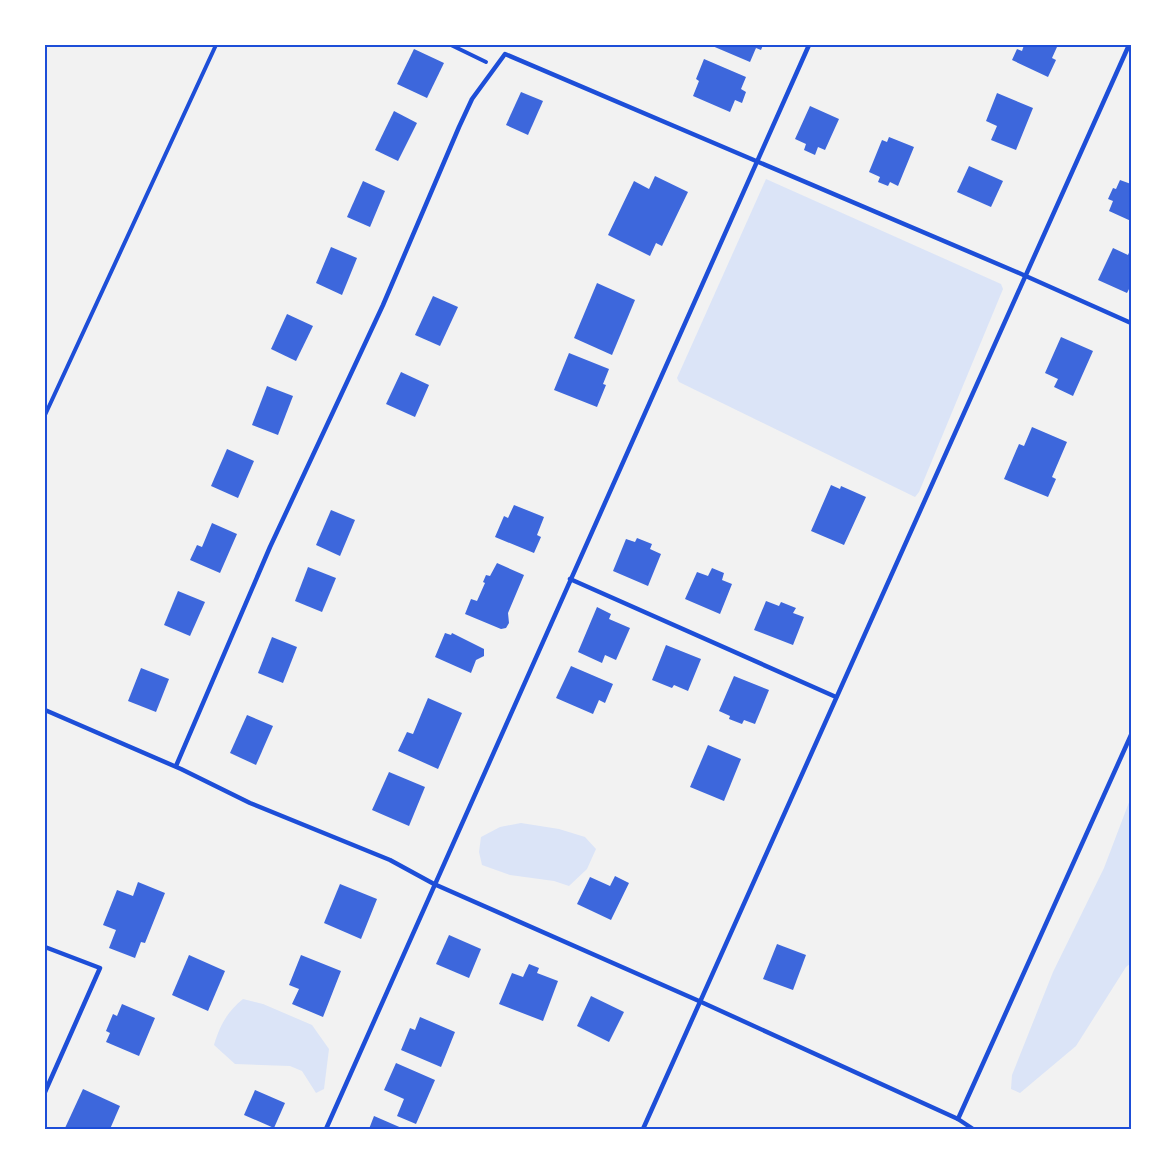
<svg xmlns="http://www.w3.org/2000/svg" width="1176" height="1174" viewBox="0 0 1176 1174" font-family="Lato,sans-serif">
  <style>
    .green { fill: #dbe4f7 }
    .building { fill: #3d67dc }
    .lines { fill: none; stroke-linecap: round; stroke-linejoin: round }
    .path { stroke: #1d4ed8; stroke-width: 4 }
    .service { stroke: #1d4ed8; stroke-width: 4.5 }
    .neatline { fill: none; stroke: #1d4ed8; stroke-width: 2 }
  </style>
  <rect width="100%" height="100%" fill="#f2f2f2"/>
  <g class="green">
    <path d="M766,179L1001,284L1003,289L919,492L915,497L679,382L677,378Z"/>
    <path d="M1131,797V963L1126,967L1076,1046L1020,1093L1011,1089L1012,1075L1053,972L1104,868Z"/>
    <path d="M521,823L559,829L585,837L596,849L587,869L569,886L554,881L510,875L482,865L479,852L481,837L500,827Z"/>
    <path d="M243,999L263,1004L312,1025L329,1049L324,1089L316,1093L302,1071L290,1066L235,1064L214,1045C220,1025 227,1012 243,999Z"/>
  </g>
  <g class="building">
    <path d="M710,45H763L761,50L756,48L750,62Z"/>
    <path d="M1024,45H1053L1057,47L1052,58L1056,60L1048,77L1012,60L1017,49L1022,51Z"/>
    <path d="M414,49L444,63L427,98L397,84Z"/>
    <path d="M704,59L746,77L741,89L746,92L742,103L735,100L730,112L693,96L699,81L696,79Z"/>
    <path d="M521,92L543,101L528,135L506,125Z"/>
    <path d="M997,93L1033,108L1016,150L991,140L997,126L986,121Z"/>
    <path d="M810,106L839,119L825,150L818,147L815,155L804,150L806,144L795,139Z"/>
    <path d="M394,111L417,123L398,161L375,150Z"/>
    <path d="M889,137L914,147L898,186L890,182L888,186L878,182L880,177L869,172L882,140L887,142Z"/>
    <path d="M969,166L1003,181L991,207L957,192Z"/>
    <path d="M655,176L688,192L662,246L656,243L650,256L608,235L634,181L649,189Z"/>
    <path d="M1120,180L1131,184V221L1109,211L1113,201L1108,199L1113,188L1116,189Z"/>
    <path d="M363,181L385,191L370,227L347,217Z"/>
    <path d="M331,247L357,258L342,295L316,283Z"/>
    <path d="M1113,248L1128,255L1131,248V285L1127,293L1098,280Z"/>
    <path d="M597,283L635,300L612,355L574,338Z"/>
    <path d="M433,296L458,307L440,346L415,335Z"/>
    <path d="M287,314L313,326L296,361L271,349Z"/>
    <path d="M1061,337L1093,351L1073,396L1054,387L1058,379L1045,373Z"/>
    <path d="M569,353L609,369L603,384L606,385L597,407L554,390Z"/>
    <path d="M401,372L429,385L415,417L386,404Z"/>
    <path d="M267,386L293,396L278,435L252,425Z"/>
    <path d="M1032,427L1067,442L1052,477L1056,479L1048,497L1004,479L1019,444L1024,446Z"/>
    <path d="M227,449L254,461L238,498L211,486Z"/>
    <path d="M831,485L840,489L841,486L866,497L844,545L811,531Z"/>
    <path d="M514,505L544,517L537,535L541,537L534,553L495,537L504,516L508,518Z"/>
    <path d="M331,510L355,520L340,556L316,545Z"/>
    <path d="M212,523L237,534L220,573L190,560L197,545L202,547Z"/>
    <path d="M637,538L652,544L650,549L661,554L648,586L613,571L626,539L635,542Z"/>
    <path d="M497,563L524,575L508,613L509,623L506,628L501,629L465,614L471,599L477,601L485,583L483,582L486,575L490,576Z"/>
    <path d="M308,567L336,578L322,612L295,601Z"/>
    <path d="M712,568L724,573L722,580L732,584L720,614L685,599L697,572L708,576Z"/>
    <path d="M178,591L205,602L190,636L164,625Z"/>
    <path d="M766,601L779,606L781,602L796,608L793,613L804,617L793,645L754,630Z"/>
    <path d="M597,607L611,614L609,619L630,628L616,660L605,655L602,663L578,652Z"/>
    <path d="M445,633L451,635L452,633L484,649V656L476,660L471,673L435,657Z"/>
    <path d="M272,637L297,647L283,683L258,673Z"/>
    <path d="M666,645L701,659L688,691L674,685L672,688L652,680Z"/>
    <path d="M571,666L613,684L605,703L599,700L593,714L556,698Z"/>
    <path d="M141,668L169,679L156,712L128,701Z"/>
    <path d="M734,676L769,690L755,724L744,720L742,724L729,719L730,716L719,711Z"/>
    <path d="M428,698L462,713L438,769L398,751L407,732L413,734Z"/>
    <path d="M247,715L273,726L256,765L230,753Z"/>
    <path d="M708,745L741,759L724,801L690,787Z"/>
    <path d="M389,772L425,787L409,826L372,810Z"/>
    <path d="M615,876L629,883L611,920L577,904L590,877L610,886Z"/>
    <path d="M138,882L165,893L145,943L141,942L135,958L109,948L116,930L103,925L117,890L133,896Z"/>
    <path d="M340,884L377,899L361,939L324,923Z"/>
    <path d="M449,935L481,949L469,978L436,964Z"/>
    <path d="M777,944L806,955L793,990L763,979Z"/>
    <path d="M189,955L225,971L208,1011L172,995Z"/>
    <path d="M301,955L341,971L323,1017L292,1004L299,989L289,985Z"/>
    <path d="M529,964L539,968L537,973L558,981L543,1021L499,1004L512,973L523,977Z"/>
    <path d="M591,996L624,1012L609,1042L577,1026Z"/>
    <path d="M122,1004L155,1018L139,1056L106,1042L110,1033L106,1031L113,1014L117,1016Z"/>
    <path d="M420,1017L455,1032L441,1067L401,1050L410,1028L415,1030Z"/>
    <path d="M396,1063L435,1080L416,1124L397,1116L404,1099L384,1090Z"/>
    <path d="M83,1089L120,1106L110,1129L65,1128Z"/>
    <path d="M255,1090L285,1103L274,1128L244,1115Z"/>
    <path d="M374,1116L404,1129H369Z"/>
  </g>
  <g class="lines">
    <g class="path">
      <path d="M451,45L486,62"/>
      <path d="M45,415L216,45"/>
    </g>
    <g class="service">
      <path d="M570,579L836,697"/>
      <path d="M45,710L181,769L250,803L390,860L434,884L699,1001L958,1119L973,1129"/>
      <path d="M176,766L270,547L383,305L459,127L472,99L505,54L1019,273L1131,323"/>
      <path d="M45,947L100,968L45,1092"/>
      <path d="M958,1119L1131,735"/>
      <path d="M326,1129L809,45"/>
      <path d="M643,1129L1129,45"/>
    </g>
  </g>
  <rect width="1176" height="1174" fill="none" stroke="#ffffff" stroke-width="93"/>
  <rect x="46" y="46" width="1084" height="1082" class="neatline"/>
</svg>
